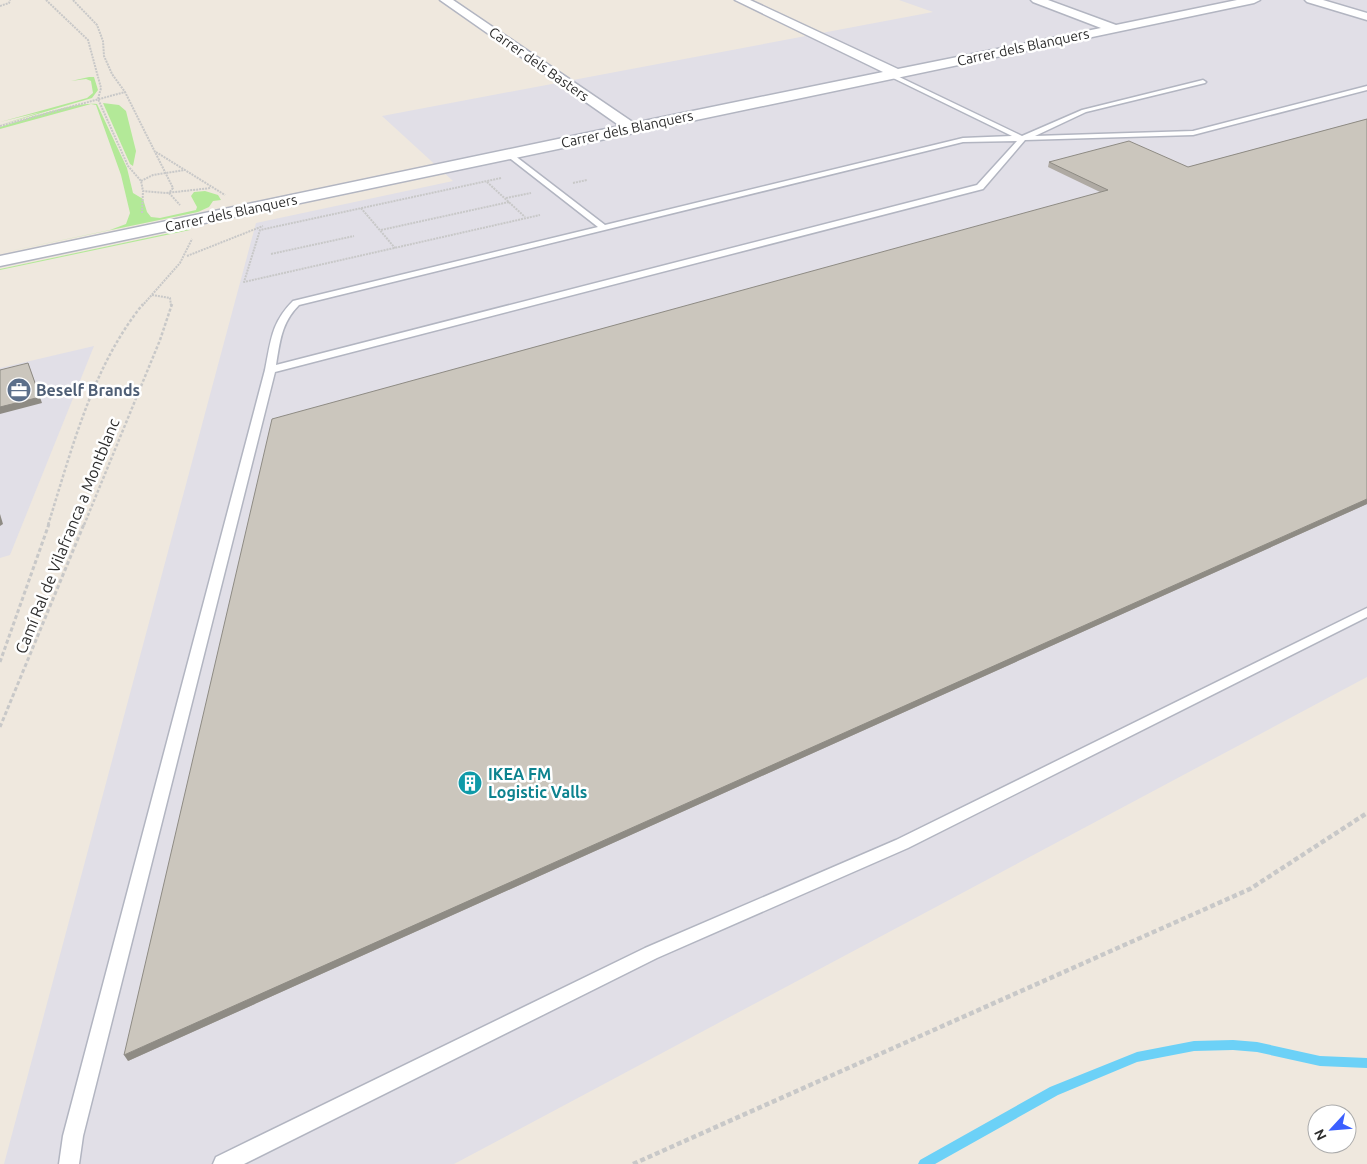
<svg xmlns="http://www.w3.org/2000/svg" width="1367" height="1164" viewBox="0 0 1367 1164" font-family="Ubuntu,sans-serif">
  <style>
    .industrial { fill: #e1dfe7 }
    .green { fill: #b3e998 }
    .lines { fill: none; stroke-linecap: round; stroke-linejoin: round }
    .stream { fill: #6cd1f7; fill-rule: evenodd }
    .service-casing { stroke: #b2b5c1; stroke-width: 3 }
    .minor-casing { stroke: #b2b5c1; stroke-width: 3 }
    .path-far3 { stroke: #c8c8c8; stroke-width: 2; stroke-dasharray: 2 1; stroke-linecap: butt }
    .path-far2 { stroke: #c8c8c8; stroke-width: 2.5; stroke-dasharray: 3 2; stroke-linecap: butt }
    .path-far1 { stroke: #c8c8c8; stroke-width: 3; stroke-dasharray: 4 2.5; stroke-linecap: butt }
    .path { stroke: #c8c8c8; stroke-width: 4.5; stroke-dasharray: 5 3; stroke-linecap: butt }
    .service { fill: #fff; fill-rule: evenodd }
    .minor { fill: #fff; fill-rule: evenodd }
    .wall { fill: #afaaa3 }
    .shaded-wall { fill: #8e8b84 }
    .building { fill: #cbc6bd; stroke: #8e8b84 }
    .labels { text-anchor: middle; stroke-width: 5; stroke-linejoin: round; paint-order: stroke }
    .far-street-label { font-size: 14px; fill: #2d2d2d; stroke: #fff }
    .service-label { font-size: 16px; font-weight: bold; fill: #4e5e75; stroke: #fff; text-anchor: start }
    .street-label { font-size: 16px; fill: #2d2d2d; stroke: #fff }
    .culture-label { font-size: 16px; font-weight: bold; fill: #0d838f; stroke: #fff; text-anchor: start }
  </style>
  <rect width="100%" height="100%" fill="#efe8de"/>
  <g class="industrial">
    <path d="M899,0H1367V677L454,1164H4L256,223L453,181L382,116L933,12Z"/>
    <path d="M94,346L10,555L0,558V368Z"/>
  </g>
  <g class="green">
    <path d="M89,77H94L98,90L92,98L0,125L41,112L0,122L87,98L93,93L91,81L86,79L71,81Z"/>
    <path d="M103,103L119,105L126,111L136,151L133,166L130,164Z"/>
    <path d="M91,104L0,129V127C23,120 76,101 97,104L127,168L133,193L143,199L147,212L151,217L160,218L196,210L197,207L191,196L194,192L205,191L218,195L221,200L213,201L209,207L198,212L0,253L110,230L126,224L130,213L121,175L96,105Z"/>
    <path d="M189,229L190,230L0,270V269Z"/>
  </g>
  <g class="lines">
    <path class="stream" d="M1233,1040L1257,1042L1320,1056L1367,1058V1068L1320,1066L1257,1052L1233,1050L1194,1051L1137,1062L1058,1095L935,1164H918L920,1160L1050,1087L1137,1052L1194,1041Z"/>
    <defs>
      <g id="service">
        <path d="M889,74H893L1022,136L1082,110L1203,80L1206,82L1205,83L1086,112L1035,136L1193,131L1367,86V90L1193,135L1025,140L983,189L275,372L83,1136L79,1164H59L63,1136L265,370C271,341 271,323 293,301L598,227L507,156L506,154L510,152L605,225L963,138L1012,136L889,76ZM1017,141L977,185L276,365C280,342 281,323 299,305L963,142Z"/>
        <path d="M1367,608V617L908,848L657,958L244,1164H213L216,1157L645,948L896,840Z"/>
      </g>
      <g id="minor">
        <path d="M440,0H453L634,123L883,72L735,0H750L898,69L1101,28L1033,2L1031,0H1048L1116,25L1237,0H1260L1254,3L0,266V256L620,126Z"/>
        <path d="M1305,0H1323L1367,13V20L1307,2Z"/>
      </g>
    </defs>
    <use href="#service" class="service-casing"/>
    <use href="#minor" class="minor-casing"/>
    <g class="path-far3">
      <path d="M46,0L88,40L101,88L98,99L128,166L141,181L143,191L166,193L211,188"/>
      <path d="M73,0L97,25L103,41L104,56L112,74L125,92L173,188L169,193"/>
      <path d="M0,6L9,3L10,0"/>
      <path d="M0,126L125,92"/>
      <path d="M156,152L225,195"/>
      <path d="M501,178L260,230L244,282L540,215"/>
      <path d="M141,181L153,175L185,170"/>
      <path d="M487,182L525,217"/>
      <path d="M573,183L587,180"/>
      <path d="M169,193L180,205"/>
      <path d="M506,198L531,193"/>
      <path d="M361,208L395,248"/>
      <path d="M142,213L143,191"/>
      <path d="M381,230L509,202"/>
      <path d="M271,254L354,236"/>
      <path d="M187,256L263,226"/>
      <path d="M152,295L170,298L171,306"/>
      <path d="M142,306L180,263L192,239"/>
    </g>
    <g class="path-far2">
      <path d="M48,525C72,449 92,367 143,304"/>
      <path d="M84,525L160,340L172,304"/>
    </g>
    <g class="path-far1">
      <path d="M0,662L49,524"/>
      <path d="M0,727L84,524"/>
    </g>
    <path class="path" d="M633,1164L1250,889L1367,813"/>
    <use href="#service" class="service"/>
    <use href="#minor" class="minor"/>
  </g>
  <path class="wall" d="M1367,119V504L128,1061L1100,192L1048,167L1049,162L1188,167Z"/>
  <g class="shaded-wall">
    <path d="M28,363L42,403L0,414V407Z"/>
    <path d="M1367,499V504L128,1061L124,1055Z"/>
    <path d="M0,514L3,524L0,526Z"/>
  </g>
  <g class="building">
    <path d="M1367,119V499L124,1055L272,419L1108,190L1049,162L1129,141L1188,167Z"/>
    <path d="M28,363L40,397L0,407V370Z"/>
  </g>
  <defs>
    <symbol id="office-disc" viewBox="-11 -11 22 22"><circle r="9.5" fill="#5c6f8a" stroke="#fff"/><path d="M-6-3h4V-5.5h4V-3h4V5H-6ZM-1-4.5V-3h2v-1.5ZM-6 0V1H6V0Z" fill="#fff"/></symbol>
    <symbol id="building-disc" viewBox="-11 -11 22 22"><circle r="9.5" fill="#0f9aa8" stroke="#fff"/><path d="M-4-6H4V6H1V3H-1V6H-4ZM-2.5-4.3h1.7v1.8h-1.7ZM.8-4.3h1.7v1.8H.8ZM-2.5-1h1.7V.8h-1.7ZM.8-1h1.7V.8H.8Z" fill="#fff"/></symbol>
  </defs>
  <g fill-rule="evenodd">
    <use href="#office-disc" x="5" y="376" width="28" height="28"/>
    <use href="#building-disc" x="456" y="769" width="28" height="28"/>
  </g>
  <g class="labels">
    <g class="far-street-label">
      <text transform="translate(1023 47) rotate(-12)" y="5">Carrer dels Blanquers</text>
      <text transform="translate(539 64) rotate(35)" y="5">Carrer dels Basters</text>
      <text transform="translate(627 129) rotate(-12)" y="5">Carrer dels Blanquers</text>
      <text transform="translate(231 213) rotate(-12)" y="5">Carrer dels Blanquers</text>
    </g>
    <g class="service-label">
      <text x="36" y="396">Beself Brands</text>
    </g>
    <g class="street-label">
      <text transform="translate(67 536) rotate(-68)" y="6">Camí Ral de Vilafranca a Montblanc</text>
    </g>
    <g class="culture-label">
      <text x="488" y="780">IKEA FM<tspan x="488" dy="18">Logistic Valls</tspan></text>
    </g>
  </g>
  <g transform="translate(1332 1129) rotate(244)"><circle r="24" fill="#ffffff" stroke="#ababab"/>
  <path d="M0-4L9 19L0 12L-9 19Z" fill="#3b5fff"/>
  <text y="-8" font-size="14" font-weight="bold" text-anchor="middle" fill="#2d2d2d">N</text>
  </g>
</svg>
